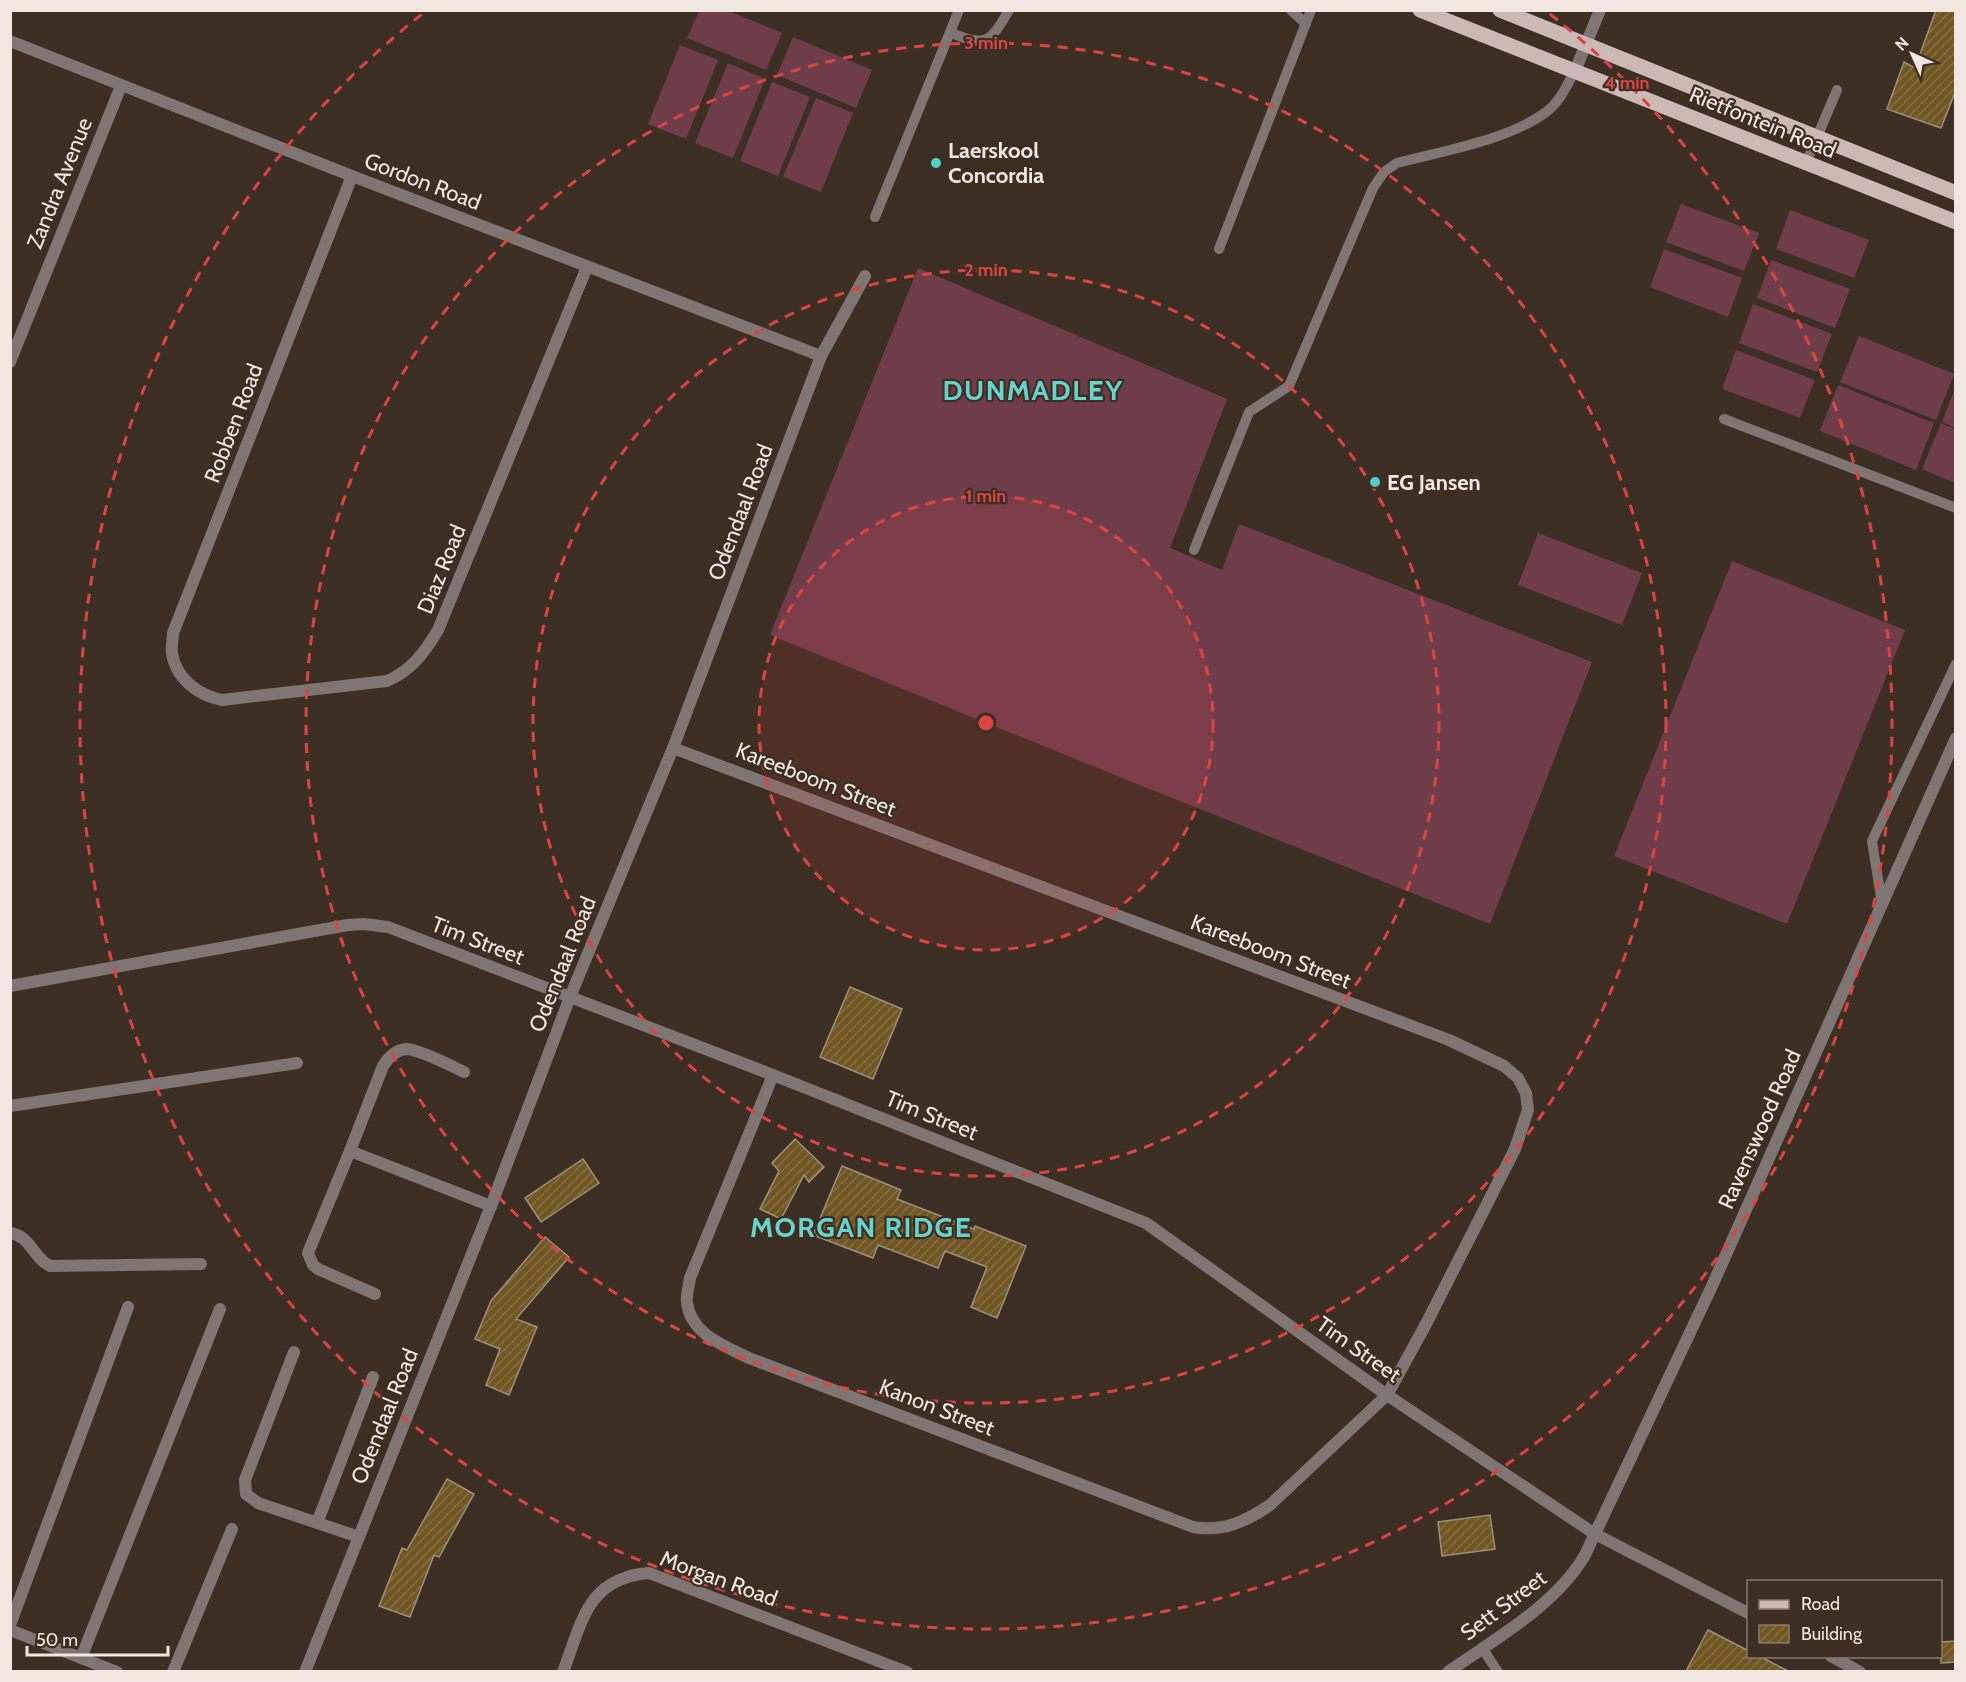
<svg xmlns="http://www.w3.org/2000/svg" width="1966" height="1682" viewBox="0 0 1966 1682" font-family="Cabin,sans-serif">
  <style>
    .garden { fill: #6f3d49 }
    .building { fill: url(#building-hatch); stroke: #9a907e; stroke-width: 1.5 }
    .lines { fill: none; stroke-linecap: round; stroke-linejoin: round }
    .lane { stroke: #7f7573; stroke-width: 10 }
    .street { stroke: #7f7573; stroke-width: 12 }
    .primary { stroke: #ccb8b4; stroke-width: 15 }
    .ring { fill: none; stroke: #da4544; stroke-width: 3; stroke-dasharray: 10 8 }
    .poi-dot { fill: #55cec5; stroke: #3d2e23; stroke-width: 2 }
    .labels { text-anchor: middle; stroke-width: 4.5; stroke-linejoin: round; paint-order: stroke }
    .street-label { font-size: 22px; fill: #f1e7e0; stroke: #3d2e23 }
    .poi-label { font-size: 22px; font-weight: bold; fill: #f1e7e0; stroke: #3d2e23; text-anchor: start }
    .district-label { font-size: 28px; font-weight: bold; letter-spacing: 1.5px; fill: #68d3cb; stroke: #3d2e23 }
    .centre { fill: #da4544; stroke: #3d2e23; stroke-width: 3 }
    .ring-label { font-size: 18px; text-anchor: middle; font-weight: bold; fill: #da4544; stroke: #3d2e23; stroke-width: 4.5; stroke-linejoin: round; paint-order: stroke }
  </style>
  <defs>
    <pattern id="building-hatch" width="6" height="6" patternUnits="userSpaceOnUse" patternTransform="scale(1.5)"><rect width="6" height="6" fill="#6f5622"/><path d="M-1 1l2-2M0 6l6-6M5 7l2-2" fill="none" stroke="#846e42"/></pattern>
  </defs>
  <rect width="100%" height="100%" fill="#3d2e23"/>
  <g class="garden">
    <path d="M699,11H729L782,33L766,70L687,38Z"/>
    <path d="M793,37L872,70L856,108L777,75Z"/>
    <path d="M680,45L718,60L686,139L648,124Z"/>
    <path d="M728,63L765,79L733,158L695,143Z"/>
    <path d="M772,82L810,97L778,176L740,161Z"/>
    <path d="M816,98L853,113L821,192L783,177Z"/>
    <path d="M1681,204L1759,233L1744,271L1666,242Z"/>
    <path d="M1790,210L1869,240L1854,278L1776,249Z"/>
    <path d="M1664,249L1742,278L1728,317L1650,287Z"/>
    <path d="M1771,260L1850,289L1835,328L1757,298Z"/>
    <path d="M918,268L1227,399L1170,548L1222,570L1239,524L1592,662L1490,924L1142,786L770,635Z"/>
    <path d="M1753,304L1832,334L1817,372L1739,343Z"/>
    <path d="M1859,336L1954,374L1936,420L1840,382Z"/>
    <path d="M1736,350L1815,380L1800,418L1722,389Z"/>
    <path d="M1838,385L1934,423L1916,470L1820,431Z"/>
    <path d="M1955,388V428L1942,422Z"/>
    <path d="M1941,423L1955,429V483L1922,469Z"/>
    <path d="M1538,533L1642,573L1622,625L1518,585Z"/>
    <path d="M1732,561L1905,630L1787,924L1614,856Z"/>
  </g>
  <g class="building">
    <path d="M1936,10H1956V90L1941,128L1887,109L1904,62L1915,68Z"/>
    <path d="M850,987L902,1009L873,1079L820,1057Z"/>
    <path d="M795,1139L824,1167L809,1182L804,1175L781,1219L760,1209L779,1171L772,1163Z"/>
    <path d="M583,1159L599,1183L541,1222L525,1198Z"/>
    <path d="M842,1166L901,1190L897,1199L974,1229L975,1226L1026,1246L997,1318L971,1307L987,1267L945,1251L938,1268L878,1245L873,1258L813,1235Z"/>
    <path d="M545,1237L569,1257L516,1319L537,1327L509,1395L486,1385L500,1349L475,1339L491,1301Z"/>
    <path d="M447,1479L474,1494L439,1557L434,1555L410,1617L379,1606L402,1548L407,1550Z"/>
    <path d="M1490,1515L1495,1549L1442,1556L1438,1522Z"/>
    <path d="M1708,1630L1749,1651V1656H1759L1788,1671H1686Z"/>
    <path d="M1956,1641V1662L1941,1663V1642Z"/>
  </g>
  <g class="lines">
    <g class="lane">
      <path d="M1291,10L1306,24"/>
      <path d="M950,32C986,49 991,41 1009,10"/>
      <path d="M1806,163L1837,90"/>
      <path d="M875,217L959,10"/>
      <path d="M1219,249L1311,10"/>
      <path d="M1724,419L1956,508"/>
      <path d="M1194,550L1249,412L1289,386L1373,188L1384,172L1397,163C1442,151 1509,140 1546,112C1560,102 1567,85 1575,71"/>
      <path d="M1882,904L1872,841L1956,664"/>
      <path d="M1482,1648L1498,1672"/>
    </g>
    <g class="street">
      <path d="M10,41L352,176L821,356"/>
      <path d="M1575,71L1600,10"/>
      <path d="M352,176L173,633C173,639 171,647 172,653C176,679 198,695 222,700L387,681C411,671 425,652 438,630L587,267"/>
      <path d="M10,362L121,86"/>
      <path d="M673,748L1449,1040L1504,1066L1518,1078L1526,1093L1528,1110L1515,1149L1426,1324L1387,1395L1270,1505C1245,1522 1223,1532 1193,1527L749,1358C725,1346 690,1334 687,1302C686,1295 689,1286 690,1278L773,1075"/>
      <path d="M10,986L348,925L364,924L388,927L773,1075L1146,1223L1387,1395L1595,1534L1748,1613"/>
      <path d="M10,1106L297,1063"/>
      <path d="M350,1151L491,1206"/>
      <path d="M10,1233C31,1236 33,1258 50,1266L201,1264"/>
      <path d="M375,1294L318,1269L313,1265L308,1253L350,1151L383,1066C388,1058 395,1050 406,1049C418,1049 452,1066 464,1072"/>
      <path d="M294,1352L245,1480L246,1494L258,1503L359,1537"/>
      <path d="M317,1523L373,1377"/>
      <path d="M10,1625L128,1307"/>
      <path d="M10,1630L117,1672"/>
      <path d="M1831,1656L1860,1672"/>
      <path d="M81,1658L220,1309"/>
      <path d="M173,1672L232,1529"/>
      <path d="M305,1672L491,1206L570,997L673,748L821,356L865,276"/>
      <path d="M563,1672C582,1622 587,1578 649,1573L907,1672"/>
      <path d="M1448,1672C1495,1639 1556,1605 1585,1555L1712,1286L1956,738"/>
    </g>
    <g class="primary">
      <path d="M1420,10L1956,222"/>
      <path d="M1500,10L1956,193"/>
    </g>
  </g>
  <circle cx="986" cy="723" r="227" fill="#da4544" fill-opacity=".12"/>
  <g class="ring">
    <circle cx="986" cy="723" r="227"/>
    <circle cx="986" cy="723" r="453"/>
    <circle cx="986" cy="723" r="680"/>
    <path d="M1550 14A906 906 0 1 1 422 14"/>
  </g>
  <g class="poi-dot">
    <circle cx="936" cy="163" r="6"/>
    <circle cx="1375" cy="482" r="6"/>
  </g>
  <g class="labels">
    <g class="street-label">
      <text transform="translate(1763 122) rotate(22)" y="8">Rietfontein Road</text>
      <text transform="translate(423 181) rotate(21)" y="8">Gordon Road</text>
      <text transform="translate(59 183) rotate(-68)" y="8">Zandra Avenue</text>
      <text transform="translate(233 423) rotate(-69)" y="8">Robben Road</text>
      <text transform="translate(740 512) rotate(-69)" y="8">Odendaal Road</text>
      <text transform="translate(441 569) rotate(-68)" y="8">Diaz Road</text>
      <text transform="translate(816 779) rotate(21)" y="8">Kareeboom Street</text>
      <text transform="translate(478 940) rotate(21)" y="8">Tim Street</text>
      <text transform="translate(1271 951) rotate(21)" y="8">Kareeboom Street</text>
      <text transform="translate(562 964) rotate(-68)" y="8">Odendaal Road</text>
      <text transform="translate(932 1115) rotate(22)" y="8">Tim Street</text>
      <text transform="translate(1759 1129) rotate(-66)" y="8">Ravenswood Road</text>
      <text transform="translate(1359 1349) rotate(35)" y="8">Tim Street</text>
      <text transform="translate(937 1407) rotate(21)" y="8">Kanon Street</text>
      <text transform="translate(384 1416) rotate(-68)" y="8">Odendaal Road</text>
      <text transform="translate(719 1578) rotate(20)" y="8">Morgan Road</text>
      <text transform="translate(1503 1605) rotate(-37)" y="8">Sett Street</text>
    </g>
    <g class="poi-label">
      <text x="948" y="158">Laerskool<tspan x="948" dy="25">Concordia</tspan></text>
      <text x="1387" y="490">EG Jansen</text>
    </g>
    <g class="district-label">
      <text x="1033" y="400">DUNMADLEY</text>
      <text x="861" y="1237">MORGAN RIDGE</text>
    </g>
  </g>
  <circle cx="986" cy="723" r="9" class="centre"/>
  <g class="ring-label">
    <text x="986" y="49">3 min</text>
    <text x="1627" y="89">4 min</text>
    <text x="986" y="276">2 min</text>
    <text x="986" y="502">1 min</text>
  </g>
  <rect width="1966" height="1682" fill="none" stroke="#f1e7e0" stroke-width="24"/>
  <rect x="1747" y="1580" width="195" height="78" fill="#3d2e23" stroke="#85786f" stroke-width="1.5"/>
  <rect x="1759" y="1600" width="30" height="9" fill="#ccb8b4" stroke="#85786f" stroke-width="1.5"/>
  <text x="1801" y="1610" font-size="18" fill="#f1e7e0">Road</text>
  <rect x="1759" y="1625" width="30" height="18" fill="url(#building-hatch)" stroke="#85786f" stroke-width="1.5"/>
  <text x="1801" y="1640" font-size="18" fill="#f1e7e0">Building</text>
  <g transform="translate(1912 54) rotate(315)" stroke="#3d2e23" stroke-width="4.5" paint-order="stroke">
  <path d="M0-4.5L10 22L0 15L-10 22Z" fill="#f1e7e0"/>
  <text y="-9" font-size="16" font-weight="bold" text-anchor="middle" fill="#f1e7e0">N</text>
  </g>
  <path d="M27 1646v9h141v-9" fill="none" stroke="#f1e7e0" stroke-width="3"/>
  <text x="36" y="1646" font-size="18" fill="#f1e7e0" stroke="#3d2e23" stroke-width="4.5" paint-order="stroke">50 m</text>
</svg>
